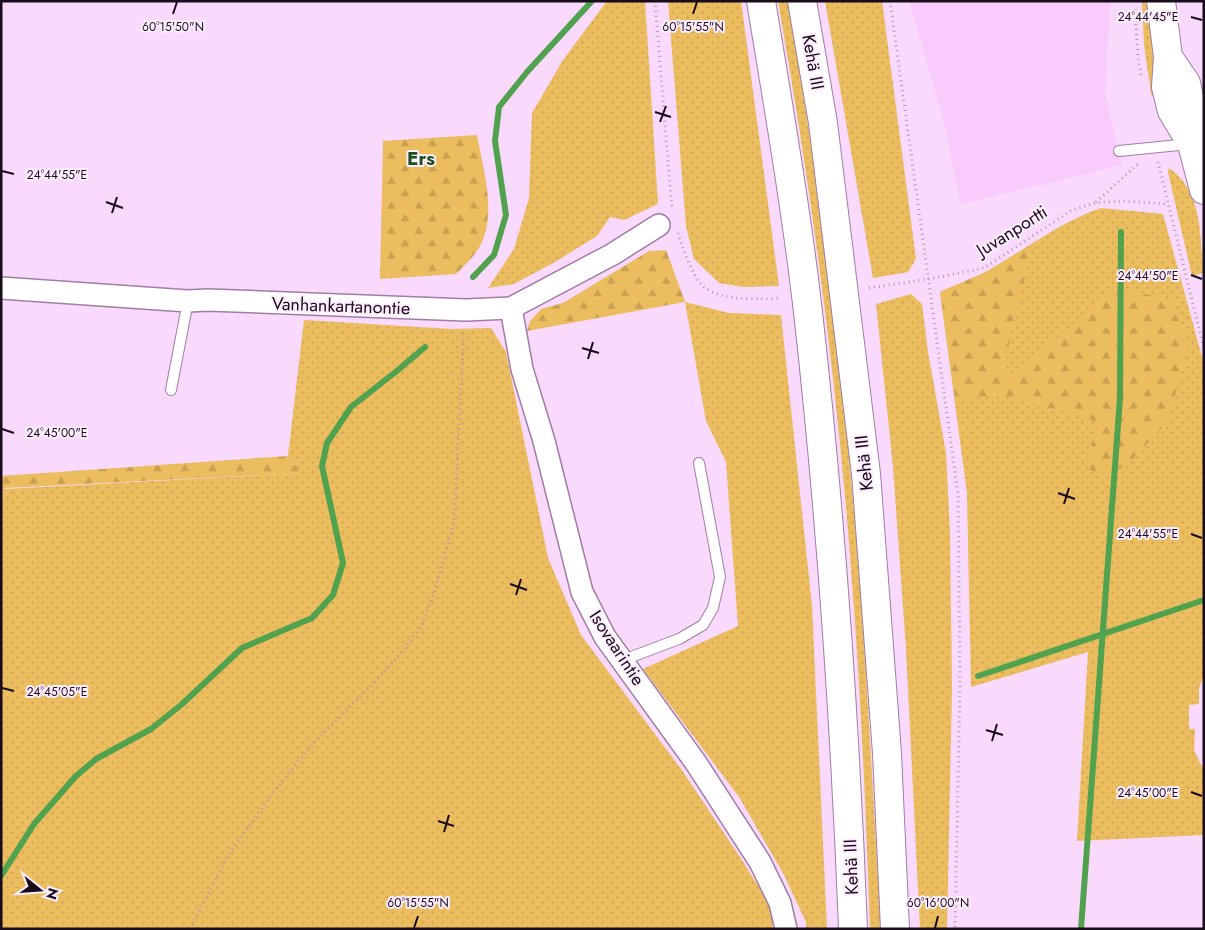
<svg xmlns="http://www.w3.org/2000/svg" width="1205" height="930" viewBox="0 0 1205 930" font-family="Jost,sans-serif">
  <style>
    .built { fill: #f8cbfc }
    .grass { fill: url(#grass-dots) }
    .forest { fill: url(#forest-firs) }
    .lines { fill: none; stroke-linecap: round; stroke-linejoin: round }
    .stream { stroke: #50a24e; stroke-width: 6 }
    .lane-casing { stroke: #a17da5; stroke-width: 12 }
    .street-casing { stroke: #a17da5; stroke-width: 24 }
    .secondary-casing { stroke: #a17da5; stroke-width: 30 }
    .highway-casing { stroke: #a17da5; stroke-width: 30 }
    .path { stroke: #b399b6; stroke-width: 3; stroke-dasharray: 1 4; stroke-linecap: butt }
    .lane { stroke: #fff; stroke-width: 10 }
    .street { stroke: #fff; stroke-width: 21 }
    .secondary { stroke: #fff; stroke-width: 28 }
    .highway { stroke: #fff; stroke-width: 28 }
    .ticks { fill: none; stroke: #190c1b; stroke-width: 2 }
    .labels { text-anchor: middle; stroke-width: 4; stroke-linejoin: round; paint-order: stroke }
    .street-label { font-size: 18px; fill: #190c1b; stroke: #fdedfe }
    .neighbourhood-label { font-size: 19px; font-weight: bold; fill: #1b501b; stroke: #fdedfe }
    .ticks-label { font-size: 12px; text-anchor: middle; fill: #190c1b; stroke: #fdedfe; stroke-width: 4; stroke-linejoin: round; paint-order: stroke }
  </style>
  <defs>
    <pattern id="grass-dots" width="8" height="8" patternUnits="userSpaceOnUse" patternTransform="scale(1.25)"><rect width="8" height="8" fill="#ebbd5e"/><path d="M2 2h.1M6 6h.1" fill="none" stroke="#c9a151" stroke-width="1.8" stroke-linecap="round"/></pattern>
    <pattern id="forest-firs" width="22" height="20" patternUnits="userSpaceOnUse" patternTransform="scale(1.25)"><rect width="22" height="20" fill="#ebbd5e"/><path d="M5 1l3.5 6h-7zM16 11l3.5 6h-7z" fill="#c9a151"/></pattern>
  </defs>
  <rect width="100%" height="100%" fill="#f9d9fc"/>
  <path class="built" d="M909,1H1110L1105,94L1122,165L961,204L943,118Z"/>
  <g class="grass">
    <path d="M607,1H645L658,204L624,220L610,217L597,236L555,262L514,284L488,288L514,249L529,198L532,113L563,60Z"/>
    <path d="M668,1H741L779,286L743,287L719,283L694,259L686,226Z"/>
    <path d="M778,1H788C821,193 845,388 860,583C868,698 874,813 881,929H870C866,813 861,698 852,582C838,388 812,193 778,1Z"/>
    <path d="M825,1H882L916,259L908,272L873,278Z"/>
    <path d="M1142,1H1148L1154,51L1163,95L1156,97L1152,96L1151,93L1144,45Z"/>
    <path d="M1169,168C1203,192 1200,235 1203,273L1192,276L1168,172Z"/>
    <path d="M1101,208L1163,214L1204,364V675L1199,688V704L1189,705V729H1195L1194,750L1204,771V835L1077,841L1088,652L971,687L967,493L940,292C956,284 974,279 989,270C1026,249 1060,222 1101,208Z"/>
    <path d="M911,294L922,304L928,352L946,453L950,532L952,688L947,929H920L906,649L893,467L876,304Z"/>
    <path d="M685,302L729,313L781,315L812,606L827,929H806V922L783,873L739,797L643,669L738,626L726,462L706,421Z"/>
    <path d="M304,320L451,329L491,328L506,352L548,558L581,635L681,769L740,857L770,905L773,929H1V509L5,489L300,473L288,456Z"/>
  </g>
  <g class="forest">
    <path d="M477,135C483,169 496,209 482,242C477,254 465,265 456,274L380,279L383,141Z"/>
    <path d="M1025,248L1030,256L1003,370L1013,374L1117,288L1173,300L1189,346L1167,423L1126,466L1109,473L1092,472L1085,463L1099,422L1051,408L1003,396L955,399L940,292L988,271Z"/>
    <path d="M666,250L685,302L527,331L530,321L541,309L563,303L649,251Z"/>
    <path d="M288,456L301,473L5,488L1,509V476Z"/>
  </g>
  <g class="lines">
    <g class="stream">
      <path d="M473,277L494,255L506,215L495,141L499,107L527,72L592,1"/>
      <path d="M978,676L1204,600"/>
      <path d="M1,876L34,824L75,777L96,759L151,729L181,705L242,648L312,618L333,595L343,563L322,466L327,443L351,407L398,370L425,347"/>
      <path d="M1081,929L1120,398L1121,232"/>
    </g>
    <defs>
      <g id="lane">
        <path d="M1119,151L1189,144"/>
        <path d="M171,390L188,301"/>
        <path d="M623,660L679,639L703,625L713,608L720,577L699,463"/>
      </g>
      <g id="street">
        <path d="M1,288L188,301L208,300L466,310L511,308L613,254L659,225"/>
        <path d="M511,308L522,369L544,441L582,592L605,637L696,763L760,862L780,903L786,929"/>
      </g>
      <g id="secondary">
        <path d="M1161,1L1168,57L1166,87L1172,111L1192,144"/>
        <path d="M1168,57L1186,83L1192,110V144L1204,190"/>
      </g>
      <g id="highway">
        <path d="M761,1C778,104 796,208 808,312C831,517 845,723 853,929"/>
        <path d="M802,1L823,123L866,474L887,753L895,929"/>
      </g>
    </defs>
    <use href="#lane" class="lane-casing"/>
    <use href="#street" class="street-casing"/>
    <use href="#secondary" class="secondary-casing"/>
    <use href="#highway" class="highway-casing"/>
    <g class="path">
      <path d="M655,1L672,210"/>
      <path d="M890,1L958,494L960,686L955,929"/>
      <path d="M1135,9L1138,57L1141,75"/>
      <path d="M1158,162L1204,349"/>
      <path d="M1096,202L1138,164"/>
      <path d="M678,233C682,247 692,275 702,285C719,302 759,299 781,298"/>
      <path d="M869,288L929,279L984,268L1072,210L1095,203L1123,201L1168,204"/>
      <path d="M190,929L227,857L273,793L310,747L375,682L405,648L423,623L435,590L454,523L464,331"/>
    </g>
    <use href="#lane" class="lane"/>
    <use href="#street" class="street"/>
    <use href="#secondary" class="secondary"/>
    <use href="#highway" class="highway"/>
  </g>
  <path class="ticks" d="M173,14L177,2M693,14L697,2M1191,17L1202,20M655,112L671,117M660,122L666,106M2,171L14,174M106,202L123,208M112,213L117,197M1191,275L1202,279M582,348L599,353M588,359L593,342M2,429L14,433M1058,493L1075,499M1064,504L1069,488M1191,534L1202,538M510,584L527,590M516,595L521,579M2,688L14,691M986,730L1003,735M992,741L997,724M1191,792L1202,796M438,821L454,826M444,832L449,815M414,928L418,916M935,928L938,916"/>
  <g class="labels">
    <g class="street-label">
      <text transform="translate(813 62) rotate(80)" y="6">Kehä III</text>
      <text transform="translate(1012 231) rotate(-32)" y="6">Juvanportti</text>
      <text transform="translate(341 306) rotate(2)" y="6">Vanhankartanontie</text>
      <text transform="translate(864 463) rotate(-96)" y="6">Kehä III</text>
      <text transform="translate(617 648) rotate(57)" y="6">Isovaarintie</text>
      <text transform="translate(851 867) rotate(-92)" y="6">Kehä III</text>
    </g>
    <g class="neighbourhood-label">
      <text x="421" y="165">Ers</text>
    </g>
  </g>
  <g class="ticks-label">
    <text x="1148" y="21">24°44'45"E</text>
    <text x="173" y="31">60°15'50"N</text>
    <text x="693" y="31">60°15'55"N</text>
    <text x="57" y="179">24°44'55"E</text>
    <text x="1148" y="280">24°44'50"E</text>
    <text x="57" y="437">24°45'00"E</text>
    <text x="1148" y="538">24°44'55"E</text>
    <text x="57" y="696">24°45'05"E</text>
    <text x="1148" y="797">24°45'00"E</text>
    <text x="418" y="907">60°15'55"N</text>
    <text x="938" y="907">60°16'00"N</text>
  </g>
  <rect width="1205" height="930" fill="none" stroke="#190c1b" stroke-width="5"/>
  <g transform="translate(40 890) rotate(107)" stroke="#fdedfe" stroke-width="4" paint-order="stroke">
  <path d="M0-4L9 19L0 12L-9 19Z" fill="#190c1b"/>
  <text y="-8" font-size="14" font-weight="bold" text-anchor="middle" fill="#190c1b">N</text>
  </g>
</svg>
